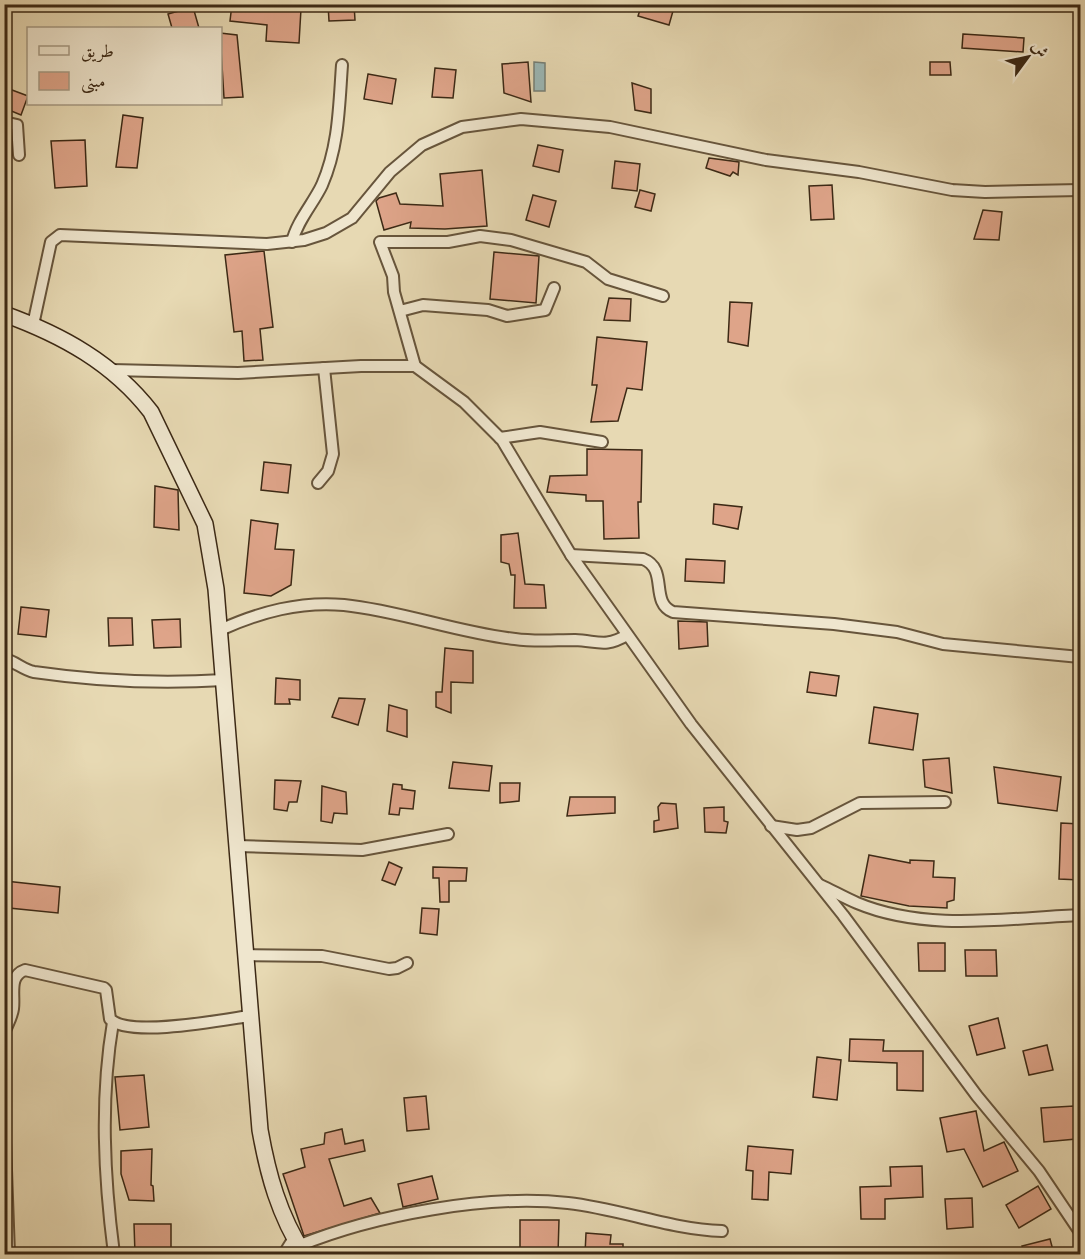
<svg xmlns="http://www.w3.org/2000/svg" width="1085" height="1259" viewBox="0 0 1085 1259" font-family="'Libre Caslon Text',Amiri,serif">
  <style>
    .water { fill: #9bb8b7; stroke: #757f76; stroke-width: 1.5 }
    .building { fill: #dea489; stroke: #3c2915; stroke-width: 1.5 }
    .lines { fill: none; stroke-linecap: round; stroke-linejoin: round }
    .street-casing { stroke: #67553c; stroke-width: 14 }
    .secondary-casing { stroke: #3c2915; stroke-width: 18 }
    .street { stroke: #efe6ce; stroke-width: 10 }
    .secondary { stroke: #efe6ce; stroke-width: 15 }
  </style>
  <rect width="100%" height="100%" fill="#e7d9b3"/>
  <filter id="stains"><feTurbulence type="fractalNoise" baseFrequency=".00333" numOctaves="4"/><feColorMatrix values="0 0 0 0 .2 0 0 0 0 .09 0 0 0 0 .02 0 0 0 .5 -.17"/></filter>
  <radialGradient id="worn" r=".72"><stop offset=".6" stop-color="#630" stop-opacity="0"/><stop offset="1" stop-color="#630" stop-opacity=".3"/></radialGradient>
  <path class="water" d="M534,62L545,63V91H534Z"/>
  <g class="building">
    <path d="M232,4L301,9L299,43L266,41L267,25L230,21Z"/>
    <path d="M328,4H354L355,20L329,21Z"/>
    <path d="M642,4H675L669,25L638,16Z"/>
    <path d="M193,7L199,28H172L168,14Z"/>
    <path d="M220,33L237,35L243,97L224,98Z"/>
    <path d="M963,34L1024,38L1023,52L962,48Z"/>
    <path d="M528,62L531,102L504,93L502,64Z"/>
    <path d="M930,62H950L951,75H930Z"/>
    <path d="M435,68L456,70L453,98L432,97Z"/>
    <path d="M368,74L396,79L392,104L364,99Z"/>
    <path d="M632,83L651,89V113L635,110Z"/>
    <path d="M4,87L28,96L21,115L4,108Z"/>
    <path d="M123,115L143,118L137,168L116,167Z"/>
    <path d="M85,140L87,186L55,188L51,141Z"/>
    <path d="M538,145L563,150L559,172L533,166Z"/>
    <path d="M709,158L739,162L738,175L733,172L730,176L706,168Z"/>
    <path d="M615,161L640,164L637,191L612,188Z"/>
    <path d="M482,170L487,226L445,229L410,228L411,222L384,230L376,201L379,198L396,193L400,204L443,206L440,174Z"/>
    <path d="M832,185L834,219L811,220L809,186Z"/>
    <path d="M640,190L655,194L651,211L635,207Z"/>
    <path d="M533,195L556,201L549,227L526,220Z"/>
    <path d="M983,210L1002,212L999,240L974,239Z"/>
    <path d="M264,251L273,327L260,329L263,360L244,361L242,331L234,332L225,255Z"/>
    <path d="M494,252L539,256L536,303L490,299Z"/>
    <path d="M609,298L631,299L630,321L604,320Z"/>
    <path d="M730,302L752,303L748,346L728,342Z"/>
    <path d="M597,337L647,342L642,390L627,388L618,421L591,422L597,385H592Z"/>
    <path d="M587,449L642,450L641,502H638L639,538L604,539L603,501H586V495L547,492L550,476L587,475Z"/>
    <path d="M264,462L291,465L288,493L261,490Z"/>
    <path d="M155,486L178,490L179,530L154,527Z"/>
    <path d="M714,504L742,507L738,529L713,524Z"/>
    <path d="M251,520L278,524L275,549L294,550L291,585L271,596L244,593Z"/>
    <path d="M518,533L525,584L544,585L546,608H514L515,575H511L509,564L501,562V535Z"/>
    <path d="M686,559L725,561L724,583L685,581Z"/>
    <path d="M21,607L49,610L46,637L18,634Z"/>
    <path d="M108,618H132L133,645L109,646Z"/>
    <path d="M180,619L181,647L154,648L152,620Z"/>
    <path d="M678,621L707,622L708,646L679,649Z"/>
    <path d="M445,648L473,651V683L451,682V713L436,707V692H442Z"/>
    <path d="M810,672L839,676L836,696L807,692Z"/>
    <path d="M276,678L300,680V700L289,699L290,704H275Z"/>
    <path d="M339,698L365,699L358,725L332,717Z"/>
    <path d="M389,705L407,710V737L387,731Z"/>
    <path d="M874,707L918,714L913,750L869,743Z"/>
    <path d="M949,758L952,793L925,787L923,760Z"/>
    <path d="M453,762L492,766L489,791L449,788Z"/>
    <path d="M994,767L1061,777L1057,811L998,803Z"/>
    <path d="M275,780L301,781L297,802H289L287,811L274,809Z"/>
    <path d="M500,783H520L519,801L500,803Z"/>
    <path d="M393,784L402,785V789L415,791L413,809L400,808L399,815L389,814Z"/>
    <path d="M322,786L346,792L347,814L334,813L332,823L321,821Z"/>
    <path d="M570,797H615V813L567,816Z"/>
    <path d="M661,803L676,804L678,828L654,832V821L659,820L658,807Z"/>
    <path d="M724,807V821L728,822L726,833L705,832L704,808Z"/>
    <path d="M1061,823L1080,824V880L1059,879Z"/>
    <path d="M869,855L910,863V860L934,861L933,877L955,878L954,900L947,902V908L909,906L861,896Z"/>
    <path d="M389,862L402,868L395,885L382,880Z"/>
    <path d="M433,867L467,868L466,881H449V902H440L439,878H433Z"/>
    <path d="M5,881L60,887L58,913L9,908Z"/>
    <path d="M422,908L439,909L437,935L420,933Z"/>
    <path d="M918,943H945V971H919Z"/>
    <path d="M965,950H996L997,976H966Z"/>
    <path d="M998,1018L1005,1048L977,1055L969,1026Z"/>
    <path d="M850,1039L884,1040L883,1051H923V1091L897,1090V1063L849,1061Z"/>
    <path d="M1047,1045L1053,1070L1029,1075L1023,1051Z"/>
    <path d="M817,1057L841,1060L837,1100L813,1097Z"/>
    <path d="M144,1075L149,1127L120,1130L115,1077Z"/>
    <path d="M426,1096L429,1129L407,1131L404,1098Z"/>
    <path d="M1074,1106L1076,1139L1044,1142L1041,1108Z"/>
    <path d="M976,1111L984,1151L1004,1142L1018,1171L983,1187L964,1149L947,1152L940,1118Z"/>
    <path d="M342,1129L345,1144L363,1140L365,1151L329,1159L344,1206L371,1198L380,1213L304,1236L283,1174L305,1167L301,1149L324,1144L325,1133Z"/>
    <path d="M748,1146L793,1150L791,1174L769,1172L768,1200L752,1199L753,1171L746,1170Z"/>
    <path d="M152,1149L151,1185L153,1186L154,1201L129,1200L121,1174V1151Z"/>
    <path d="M922,1166L923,1197L885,1199V1219H861L860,1187L891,1186L890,1167Z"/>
    <path d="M432,1176L438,1199L403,1207L398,1184Z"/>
    <path d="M1038,1186L1051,1209L1019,1228L1006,1205Z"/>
    <path d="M972,1198L973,1227L947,1229L945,1199Z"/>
    <path d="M520,1220H559L558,1254H520Z"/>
    <path d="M134,1224H171V1254H135Z"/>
    <path d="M586,1233L611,1235L610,1244H623V1254H585Z"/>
    <path d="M1050,1239L1054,1254H1025L1022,1246Z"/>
  </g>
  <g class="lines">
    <defs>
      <g id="street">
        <path d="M4,122L17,125L19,155"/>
        <path d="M292,242C297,221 313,204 322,185C339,146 339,106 342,65"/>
        <path d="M400,311L423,305L488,310L507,316L545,310L554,288"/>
        <path d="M33,325L51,242L60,235L267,244L304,240L326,233L352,218L390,172L422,145L462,127L521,119L610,127L766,160L859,172L952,190L985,192L1080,190"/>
        <path d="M415,366L394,292L393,276L380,242H448L480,236L511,240L586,262L608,279L663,296"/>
        <path d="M112,370L238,373L361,366H415L464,402L502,440L571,555L691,724L843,915L977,1096L1039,1171L1080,1232"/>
        <path d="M500,438L540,432L602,442"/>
        <path d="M318,483L328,471L333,454L324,368"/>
        <path d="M571,555L643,559C669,569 649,602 673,612L834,624L897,632L943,644L1080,657"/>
        <path d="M220,630C260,612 300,601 344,605C402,611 458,633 515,639C535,642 555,640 575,640C598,641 605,648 627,635"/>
        <path d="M4,659C15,661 23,670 34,672C96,681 161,684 224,680"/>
        <path d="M771,826L797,830L811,828L860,803L945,802"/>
        <path d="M237,846L362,850L448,834"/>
        <path d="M820,885C833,891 845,898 857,903C926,932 1008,918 1080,915"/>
        <path d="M244,955L322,956L389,969L397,968L407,963"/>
        <path d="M113,1022C100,1099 104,1177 114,1254"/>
        <path d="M4,1033C7,1025 12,1017 13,1009C15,995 8,976 25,970L104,988L106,990L110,1019C129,1038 222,1020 249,1016"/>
        <path d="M4,1114L9,1254"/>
        <path d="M298,1246C374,1215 487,1194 568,1203C621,1209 669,1229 722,1231"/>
        <path d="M284,1254L294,1238"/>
      </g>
      <path id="secondary" d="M4,314C62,335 113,363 151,412L205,524L216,589L260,1130C268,1175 279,1215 304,1254"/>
    </defs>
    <use href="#street" class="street-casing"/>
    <use href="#secondary" class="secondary-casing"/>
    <use href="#street" class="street"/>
    <use href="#secondary" class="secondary"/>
  </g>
  <rect width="1085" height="1259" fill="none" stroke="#e7d9b3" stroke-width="24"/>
  <rect x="6" y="6" width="1073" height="1247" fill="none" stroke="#3c2915" stroke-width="3"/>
  <rect x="12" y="12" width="1061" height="1235" fill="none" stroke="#3c2915" stroke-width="1.5"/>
  <rect x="27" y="27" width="195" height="78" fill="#efe6ce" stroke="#a79a84" stroke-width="1.5"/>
  <rect x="39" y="46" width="30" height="9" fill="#efe6ce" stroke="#a79a84" stroke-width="1.5"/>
  <text x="81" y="57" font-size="18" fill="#3c2915">طريق</text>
  <rect x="39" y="72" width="30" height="18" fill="#dea489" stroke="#a79a84" stroke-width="1.5"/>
  <text x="81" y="87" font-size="18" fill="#3c2915">مبنى</text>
  <g transform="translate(1028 57) rotate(57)" stroke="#efe6ce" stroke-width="4.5" paint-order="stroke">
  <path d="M0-4.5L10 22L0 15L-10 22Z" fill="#3c2915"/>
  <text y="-9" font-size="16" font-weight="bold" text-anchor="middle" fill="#3c2915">ش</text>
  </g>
  <rect width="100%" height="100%" filter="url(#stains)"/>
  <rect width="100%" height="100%" fill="url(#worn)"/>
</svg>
